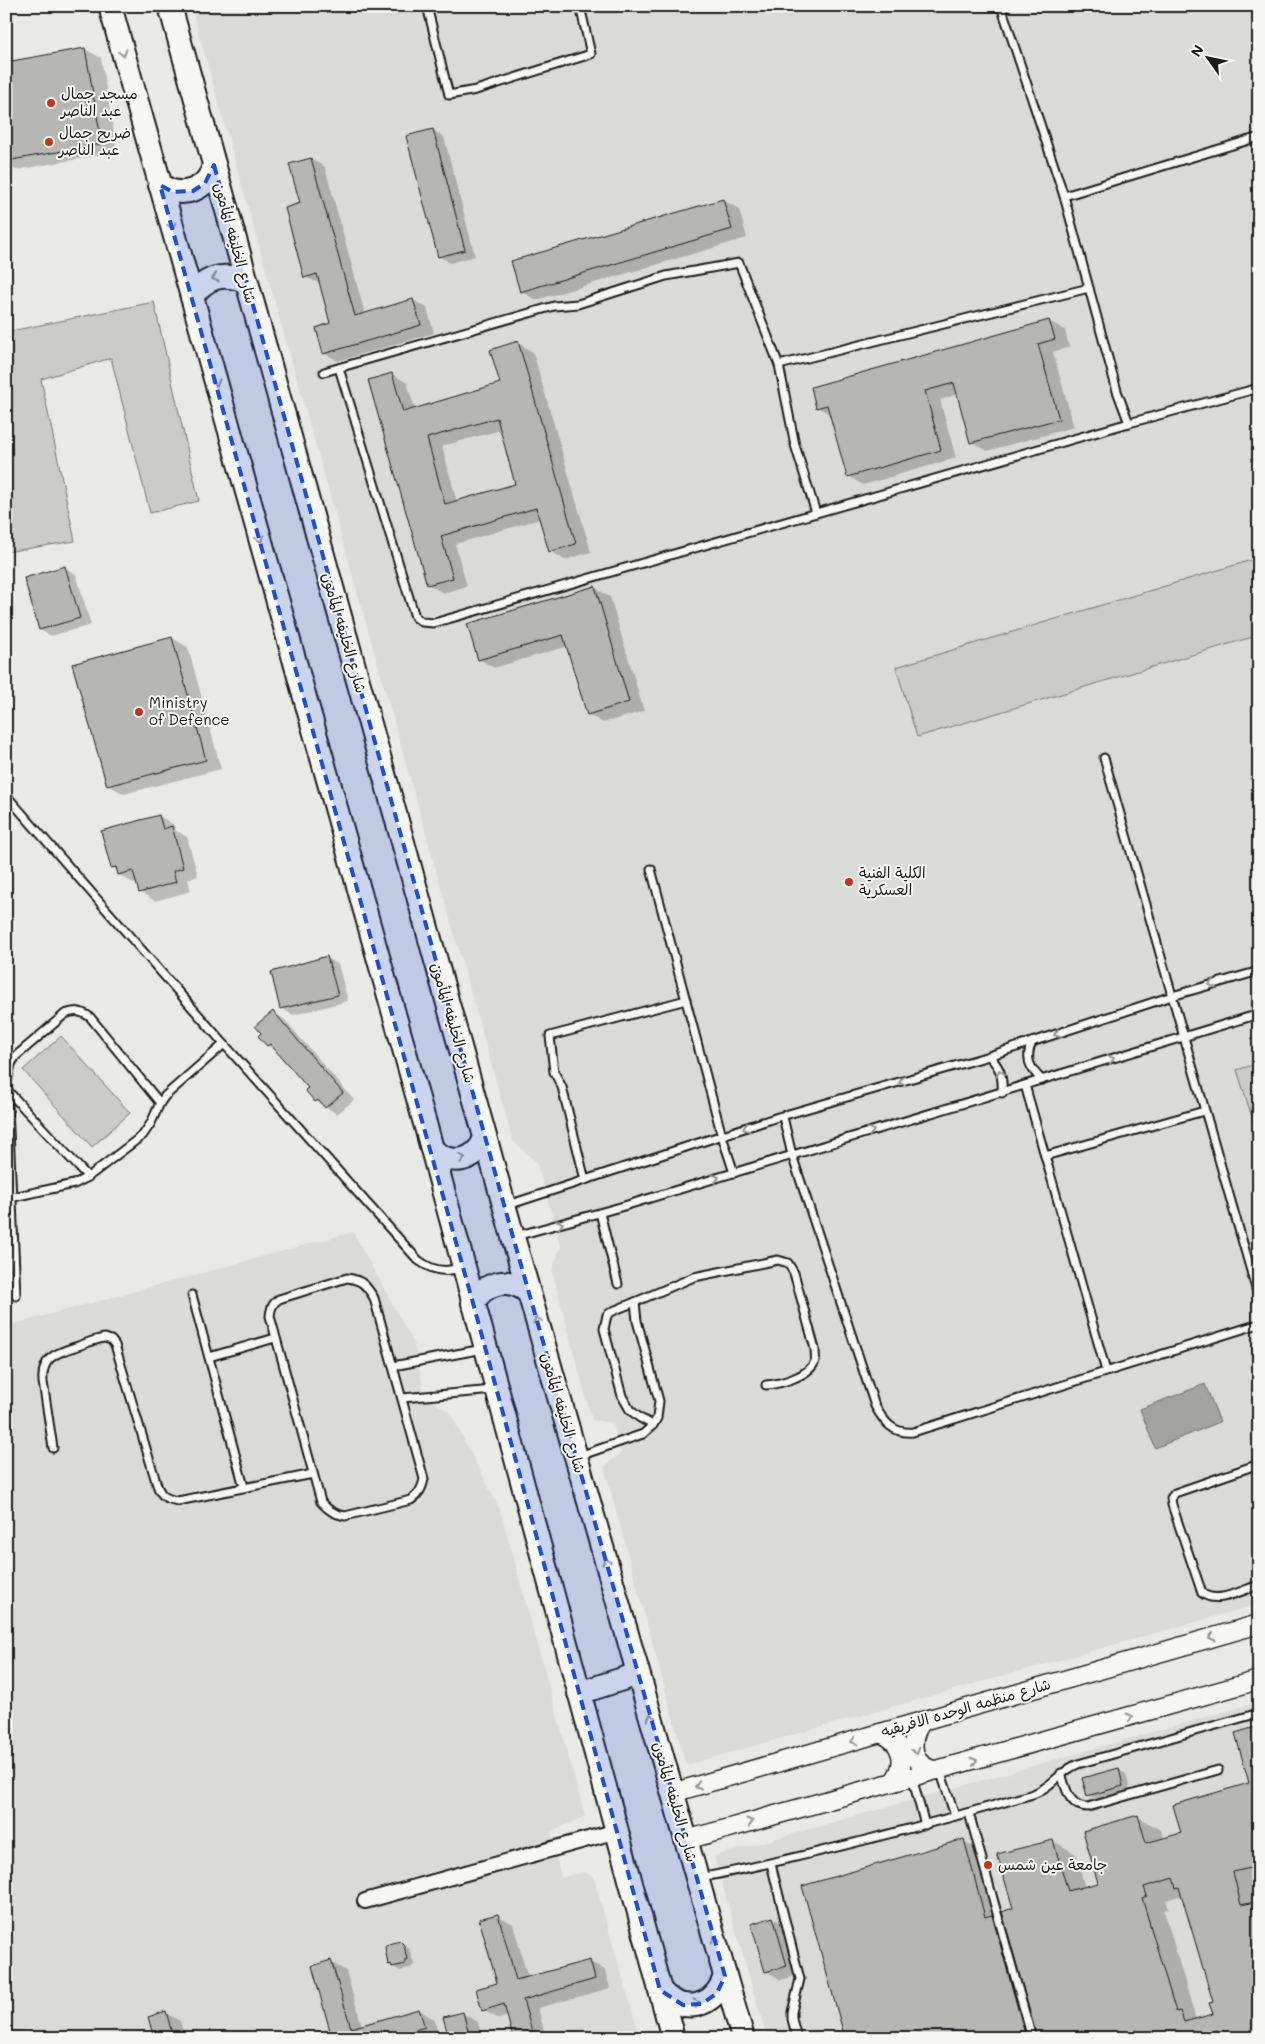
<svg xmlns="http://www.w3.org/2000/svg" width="1265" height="2044" viewBox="0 0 1265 2044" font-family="Mali,'Playpen Sans Arabic',sans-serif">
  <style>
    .built { fill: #dadad6 }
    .green { fill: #cbcbc7; stroke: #747472 }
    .water { fill: #a3a3a1; stroke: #6d6d6c }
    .shadow { fill: #0003; fill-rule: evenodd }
    .building { fill: #b6b6b3; stroke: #1c1c1c; fill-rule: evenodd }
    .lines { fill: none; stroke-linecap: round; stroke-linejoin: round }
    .service-casing { stroke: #1c1c1c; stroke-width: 11 }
    .minor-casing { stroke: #1c1c1c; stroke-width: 18 }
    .tertiary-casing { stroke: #1c1c1c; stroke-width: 21 }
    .primary-casing { stroke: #1c1c1c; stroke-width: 26 }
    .service { stroke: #f6f6f2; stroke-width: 7 }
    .minor { stroke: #f6f6f2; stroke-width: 14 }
    .tertiary { stroke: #f6f6f2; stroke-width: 18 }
    .primary { stroke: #f6f6f2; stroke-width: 22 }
    .oneway { stroke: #949492 }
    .marked { fill: #1d4ed8; fill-opacity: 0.2; stroke: #1d4ed8; stroke-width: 4; stroke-dasharray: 10 6; stroke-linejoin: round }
    .poi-dot { fill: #c8321e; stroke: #f6f6f2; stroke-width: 2 }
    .labels { text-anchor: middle; stroke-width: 4; stroke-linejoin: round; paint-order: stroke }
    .poi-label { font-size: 15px; fill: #1c1c1c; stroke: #f6f6f2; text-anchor: start }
    .street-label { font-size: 15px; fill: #1c1c1c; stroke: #f6f6f2 }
  </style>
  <rect width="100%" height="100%" fill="#e9e9e5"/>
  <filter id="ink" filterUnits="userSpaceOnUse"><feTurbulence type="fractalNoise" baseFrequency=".02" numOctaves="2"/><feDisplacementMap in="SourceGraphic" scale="10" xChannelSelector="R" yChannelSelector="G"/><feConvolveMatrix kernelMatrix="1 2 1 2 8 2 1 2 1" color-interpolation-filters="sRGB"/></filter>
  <g filter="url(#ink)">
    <g class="built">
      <path d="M191,6H1259V1604L686,1765L604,1467L621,1453L613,1423L592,1420L552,1270L561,1247L537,1163L513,1141Z"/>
      <path d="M353,1232L414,1343L425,1396L450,1413L500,1510L585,1816L551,1832L561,1878L583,1872L593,1876L640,2038H21L33,2027L11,2033L13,1651L11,1325Z"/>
      <path d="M1259,1702V2038H767L714,1856Z"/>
    </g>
    <g class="green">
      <path d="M154,302L199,501L150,513L111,358L41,379L75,541L6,552V332Z"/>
      <path d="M1255,559L1259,573V635L917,737L896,667Z"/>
      <path d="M61,1036L130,1113L92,1147L23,1070Z"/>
      <path d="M1259,1063V1139L1237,1070Z"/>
    </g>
    <path class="water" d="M1205,1384L1220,1422L1155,1448L1140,1409Z"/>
    <g class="shadow">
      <path d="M85,49L101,58L117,152L16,170L6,164V63Z"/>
      <path d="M433,130L444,137L475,256L450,263L439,256Z"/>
      <path d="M311,159L325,167L365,314L413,300L427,308L434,333L338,361L324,353L332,324L321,284L305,277L302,204Z"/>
      <path d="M723,200L739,209L747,238L536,300L521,291Z"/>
      <path d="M1049,321L1065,330L1069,347L1053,352L1074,427L987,451L972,442L958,394L940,400L956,458L863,485L848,476L831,415L817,407Z"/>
      <path d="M518,343L533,352L591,552L565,560L550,551L540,519L455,544L467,586L443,593L428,584L392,374L407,383L415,409L502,384ZM501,430L516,485L457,502L442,446Z"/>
      <path d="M65,568L76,574L91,625L51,636L40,630Z"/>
      <path d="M595,588L610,597L644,711L603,723L588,714L568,646L494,668L479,659Z"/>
      <path d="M172,638L188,647L221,769L124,794L108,785Z"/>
      <path d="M159,816L174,825L175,830L187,837L198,876L188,879L191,891L155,901L140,892L137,883L135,884L119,875L118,871L112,867Z"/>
      <path d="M327,958L338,964L348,1001L293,1015L281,1008Z"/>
      <path d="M273,1012L284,1019L354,1100L337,1114L316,1101L310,1088L279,1052L267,1045Z"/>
      <path d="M1259,1728V1884L1255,1885L1259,1898V2038H846L963,1841L986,1854L1003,1913L1014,1909L1053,1841L1076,1854L1085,1888L1099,1883L1138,1817L1161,1830L1164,1839L1183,1834L1251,1784ZM1183,1895L1214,2003V2015L1196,2020L1164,1910L1169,1909L1166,1900Z"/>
      <path d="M1119,1770L1126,1774L1130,1790L1096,1799L1088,1795Z"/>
      <path d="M497,1915L513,1924L528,1978L589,1961L605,1970L610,1988L538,2008L546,2038H514L508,2016L499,2019L483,2010L498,1984Z"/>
      <path d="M773,1918L788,1927L802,1974L781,1980L766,1971Z"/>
      <path d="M400,1943L409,1948L414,1964L412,1967L400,1971L389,1964L386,1951L387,1946Z"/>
      <path d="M331,1962L346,1971L362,2026L419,2010L434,2019L439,2036L432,2038H313L312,2036L332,2031Z"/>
      <path d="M166,2013L180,2021L185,2038H155Z"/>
      <path d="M462,2013L478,2022L482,2038H450Z"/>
    </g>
    <g class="building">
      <path d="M85,48L102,144L6,161V62Z"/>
      <path d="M433,129L465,250L438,257L406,136Z"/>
      <path d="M311,158L355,316L413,299L421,325L323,354L316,328L330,323L317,274L304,278L285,208L300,203L289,164Z"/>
      <path d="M723,199L732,229L520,292L511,261Z"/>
      <path d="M1049,320L1055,339L1038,344L1059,419L970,443L954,383L925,391L941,450L847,477L827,405L816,408L811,387Z"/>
      <path d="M518,341L576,544L549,552L536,508L441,536L453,578L427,585L368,380L392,373L403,412L500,383L490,350ZM497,418L515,484L445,504L427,438Z"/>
      <path d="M65,566L80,618L39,630L24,578Z"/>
      <path d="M595,586L629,702L587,715L563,635L478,660L467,624Z"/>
      <path d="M172,637L206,760L107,786L72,664Z"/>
      <path d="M159,815L163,829L172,826L183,868L173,871L176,882L139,893L133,871L118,875L116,867L111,868L101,831Z"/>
      <path d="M327,956L338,995L280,1009L271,972Z"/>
      <path d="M273,1011L343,1093L325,1108L318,1100L315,1102L305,1090L308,1088L270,1044L267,1046L258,1036L261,1033L255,1026Z"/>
      <path d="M1259,1726V1866L1233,1872L1241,1905L1259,1901V1942L1254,1944L1259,1963V2038H1220L1218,2030L1193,2038H1037L1002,1912L1013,1908L997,1854L1053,1840L1068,1891L1098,1883L1083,1831L1138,1815L1146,1843L1181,1833L1173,1805L1249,1783L1235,1733ZM1173,1878L1176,1888L1179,1887L1213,2002L1209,2003L1213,2014L1184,2022L1180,2011L1176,2012L1142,1898L1147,1896L1144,1887Z"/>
      <path d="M1119,1768L1123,1786L1087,1796L1082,1778Z"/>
      <path d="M964,1839L985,1917L992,1915L1026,2038H845L802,1886Z"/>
      <path d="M498,1914L516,1980L590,1960L595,1979L523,2000L534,2038H513L504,2004L482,2011L476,1989L497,1983L479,1919Z"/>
      <path d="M773,1917L787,1966L765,1972L751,1924Z"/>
      <path d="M400,1941L404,1945L407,1960H405V1964L392,1967L391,1964L388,1965L385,1947L386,1945Z"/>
      <path d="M331,1960L351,2028L419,2009L425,2027L387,2038H332L312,1966Z"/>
      <path d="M166,2011L173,2038H154L148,2017Z"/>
      <path d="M463,2012L470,2038H449L443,2017Z"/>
    </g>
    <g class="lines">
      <defs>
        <g id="service">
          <path d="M427,6L449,95L476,90L591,54L580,6"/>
          <path d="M1064,196L1259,137"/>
          <path d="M779,365L1089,288"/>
          <path d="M339,368L415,617L422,622L434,623L1129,423L1117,391L1064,196L1001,6"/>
          <path d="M324,372L554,306L578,304L666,276L739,263L779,365L795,445L816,513"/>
          <path d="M1129,423L1259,388"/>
          <path d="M1104,758L1259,1299"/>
          <path d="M6,795L224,1044L418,1260C431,1270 445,1274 461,1267"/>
          <path d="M651,869L722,1136L734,1173"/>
          <path d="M1032,1042C1025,1058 1029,1068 1042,1080"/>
          <path d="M989,1056C1001,1068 1003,1077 1002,1093"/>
          <path d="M1025,1085L1106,1371"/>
          <path d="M8,1091L88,1177"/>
          <path d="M783,1117L792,1155L875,1406C884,1422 893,1434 913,1432L1259,1324"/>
          <path d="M1045,1156L1204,1111"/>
          <path d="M585,1180L562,1087L554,1072L550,1036L686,1000"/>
          <path d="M13,1197L74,1184L88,1177L143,1135L151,1123L160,1103L165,1096L224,1044"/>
          <path d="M508,1205L778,1117L989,1056L1172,996L1259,971"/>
          <path d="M600,1213L618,1284"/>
          <path d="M516,1236L624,1206L1259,1014"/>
          <path d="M347,1278C362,1280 366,1285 374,1298L424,1479C422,1489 419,1494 411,1500L345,1516C334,1514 328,1510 321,1502L270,1316C271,1307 273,1303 279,1299Z"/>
          <path d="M192,1295L244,1487"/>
          <path d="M16,1296L7,1082L11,1064L16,1056L65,1014C76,1010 81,1011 90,1017L160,1103"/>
          <path d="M635,1302L613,1311L607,1315L604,1329L622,1396L630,1410L640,1418L653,1425"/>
          <path d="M209,1357L275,1338"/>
          <path d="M393,1366L483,1349"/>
          <path d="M402,1398L494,1390"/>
          <path d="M53,1448L43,1382C41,1356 57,1353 78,1346C87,1343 96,1339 105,1338L111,1340L115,1345L157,1485C161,1497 167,1499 178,1501L313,1474"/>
          <path d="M579,1456L643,1434L653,1425L657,1418L659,1401L637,1321L635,1302L694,1277L778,1260L788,1263L794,1273L815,1349C815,1353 816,1358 815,1361C810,1376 780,1384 766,1385"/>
          <path d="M1259,1464L1175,1493L1171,1498L1172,1505L1202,1593C1217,1605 1242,1590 1259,1585"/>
          <path d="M940,1770L955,1816"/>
          <path d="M1061,1773C1066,1789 1069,1807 1088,1807L1218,1770"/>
          <path d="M912,1777L925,1825"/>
          <path d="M969,1813L1032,2038"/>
          <path d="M771,1864L800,1979L792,2012V2019L797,2038"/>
          <path d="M699,1878C812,1856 923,1826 1033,1794C1051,1788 1061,1770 1078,1764L1259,1713"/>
        </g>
        <path id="minor" d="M365,1901L617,1831"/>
        <g id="tertiary">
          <path d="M923,1721C911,1734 908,1760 928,1768C931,1770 936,1770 940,1770"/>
          <path d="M880,1733C903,1741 908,1764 893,1782"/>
          <path d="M672,1793L1259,1624"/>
          <path d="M686,1840L1259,1680"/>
        </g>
        <g id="primary">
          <path d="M110,6L426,1127L673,2038"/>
          <path d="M170,6L513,1237L743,2038"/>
          <path d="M160,185C182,200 208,190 214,165"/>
          <path d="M192,297C205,277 223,272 245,281"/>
          <path d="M432,1149C450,1167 476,1162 485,1138"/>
          <path d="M473,1303C485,1282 509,1276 528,1292"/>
          <path d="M579,1693L638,1674"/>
          <path d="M660,1990C682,2016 715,2008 725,1976"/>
        </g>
      </defs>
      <use href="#service" class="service-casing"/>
      <use href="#minor" class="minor-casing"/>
      <use href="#tertiary" class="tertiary-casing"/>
      <use href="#primary" class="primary-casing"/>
      <use href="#service" class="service"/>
      <use href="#minor" class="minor"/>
      <use href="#tertiary" class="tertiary"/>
      <use href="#primary" class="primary"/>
    </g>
    <defs><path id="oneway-chevron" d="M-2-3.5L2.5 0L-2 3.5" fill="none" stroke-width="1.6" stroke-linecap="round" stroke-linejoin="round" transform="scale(1.25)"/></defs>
    <g class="oneway">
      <use href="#oneway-chevron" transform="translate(123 53) rotate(74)"/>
      <use href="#oneway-chevron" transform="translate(172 226) rotate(74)"/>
      <use href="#oneway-chevron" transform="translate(215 278) rotate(163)"/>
      <use href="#oneway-chevron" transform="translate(216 383) rotate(74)"/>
      <use href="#oneway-chevron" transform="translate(260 539) rotate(74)"/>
      <use href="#oneway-chevron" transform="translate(1212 984) rotate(164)"/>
      <use href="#oneway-chevron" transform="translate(1057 1034) rotate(162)"/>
      <use href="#oneway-chevron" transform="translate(1111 1059) rotate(-17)"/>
      <use href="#oneway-chevron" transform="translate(1000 1073) rotate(-107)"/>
      <use href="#oneway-chevron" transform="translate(902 1082) rotate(164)"/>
      <use href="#oneway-chevron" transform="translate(746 1128) rotate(162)"/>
      <use href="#oneway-chevron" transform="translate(871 1131) rotate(-16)"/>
      <use href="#oneway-chevron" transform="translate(462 1158) rotate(-12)"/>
      <use href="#oneway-chevron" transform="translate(716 1178) rotate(-17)"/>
      <use href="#oneway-chevron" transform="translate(560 1224) rotate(-15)"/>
      <use href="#oneway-chevron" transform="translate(537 1320) rotate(-106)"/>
      <use href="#oneway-chevron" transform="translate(606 1561) rotate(-106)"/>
      <use href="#oneway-chevron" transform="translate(1212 1637) rotate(164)"/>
      <use href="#oneway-chevron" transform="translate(651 1717) rotate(-106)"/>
      <use href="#oneway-chevron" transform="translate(1130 1717) rotate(-16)"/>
      <use href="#oneway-chevron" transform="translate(854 1741) rotate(164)"/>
      <use href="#oneway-chevron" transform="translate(916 1751) rotate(73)"/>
      <use href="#oneway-chevron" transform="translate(974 1761) rotate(-16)"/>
      <use href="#oneway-chevron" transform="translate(698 1786) rotate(164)"/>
      <use href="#oneway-chevron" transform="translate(750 1822) rotate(-16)"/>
      <use href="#oneway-chevron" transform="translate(715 1940) rotate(-106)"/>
      <use href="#oneway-chevron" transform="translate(697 2003) rotate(-13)"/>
    </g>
  </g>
  <path class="marked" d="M214,165L513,1237L725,1976L717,1993L702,2004L683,2005L660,1990L473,1303L160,185L173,192L193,191L205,183Z"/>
  <g class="poi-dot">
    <circle cx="51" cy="103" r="5"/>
    <circle cx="49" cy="142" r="5"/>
    <circle cx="139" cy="712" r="5"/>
    <circle cx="849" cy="882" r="5"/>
    <circle cx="988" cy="1865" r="5"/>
  </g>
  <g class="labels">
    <g class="poi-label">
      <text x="61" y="99">مسجد جمال<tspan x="61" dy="17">عبد الناصر</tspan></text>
      <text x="59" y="138">ضريح جمال<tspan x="59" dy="17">عبد الناصر</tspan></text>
      <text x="149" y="708">Ministry<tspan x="149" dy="17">of Defence</tspan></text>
      <text x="859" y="878">الكلية الفنية<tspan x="859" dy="17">العسكرية</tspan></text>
      <text x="998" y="1870">جامعة عين شمس</text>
    </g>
    <g class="street-label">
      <text transform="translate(235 243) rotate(75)" y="5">شارع الخليفه المأمون</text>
      <text transform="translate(344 633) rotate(74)" y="5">شارع الخليفه المأمون</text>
      <text transform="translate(453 1023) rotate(74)" y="5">شارع الخليفه المأمون</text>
      <text transform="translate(563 1413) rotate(74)" y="5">شارع الخليفه المأمون</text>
      <text transform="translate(966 1708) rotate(-16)" y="5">شارع منظمه الوحده الافريقيه</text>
      <text transform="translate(675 1802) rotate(74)" y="5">شارع الخليفه المأمون</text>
    </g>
  </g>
  <rect width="1265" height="2044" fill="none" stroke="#f6f6f2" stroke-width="25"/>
  <rect x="12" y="12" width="1240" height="2019" fill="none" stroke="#1c1c1c" stroke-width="2" filter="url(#ink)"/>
  <g transform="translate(1208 58) rotate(303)" stroke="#f6f6f2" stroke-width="4" paint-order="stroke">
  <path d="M0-4L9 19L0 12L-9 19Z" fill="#1c1c1c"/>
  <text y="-8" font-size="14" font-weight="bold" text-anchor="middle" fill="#1c1c1c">N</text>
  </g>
</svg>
